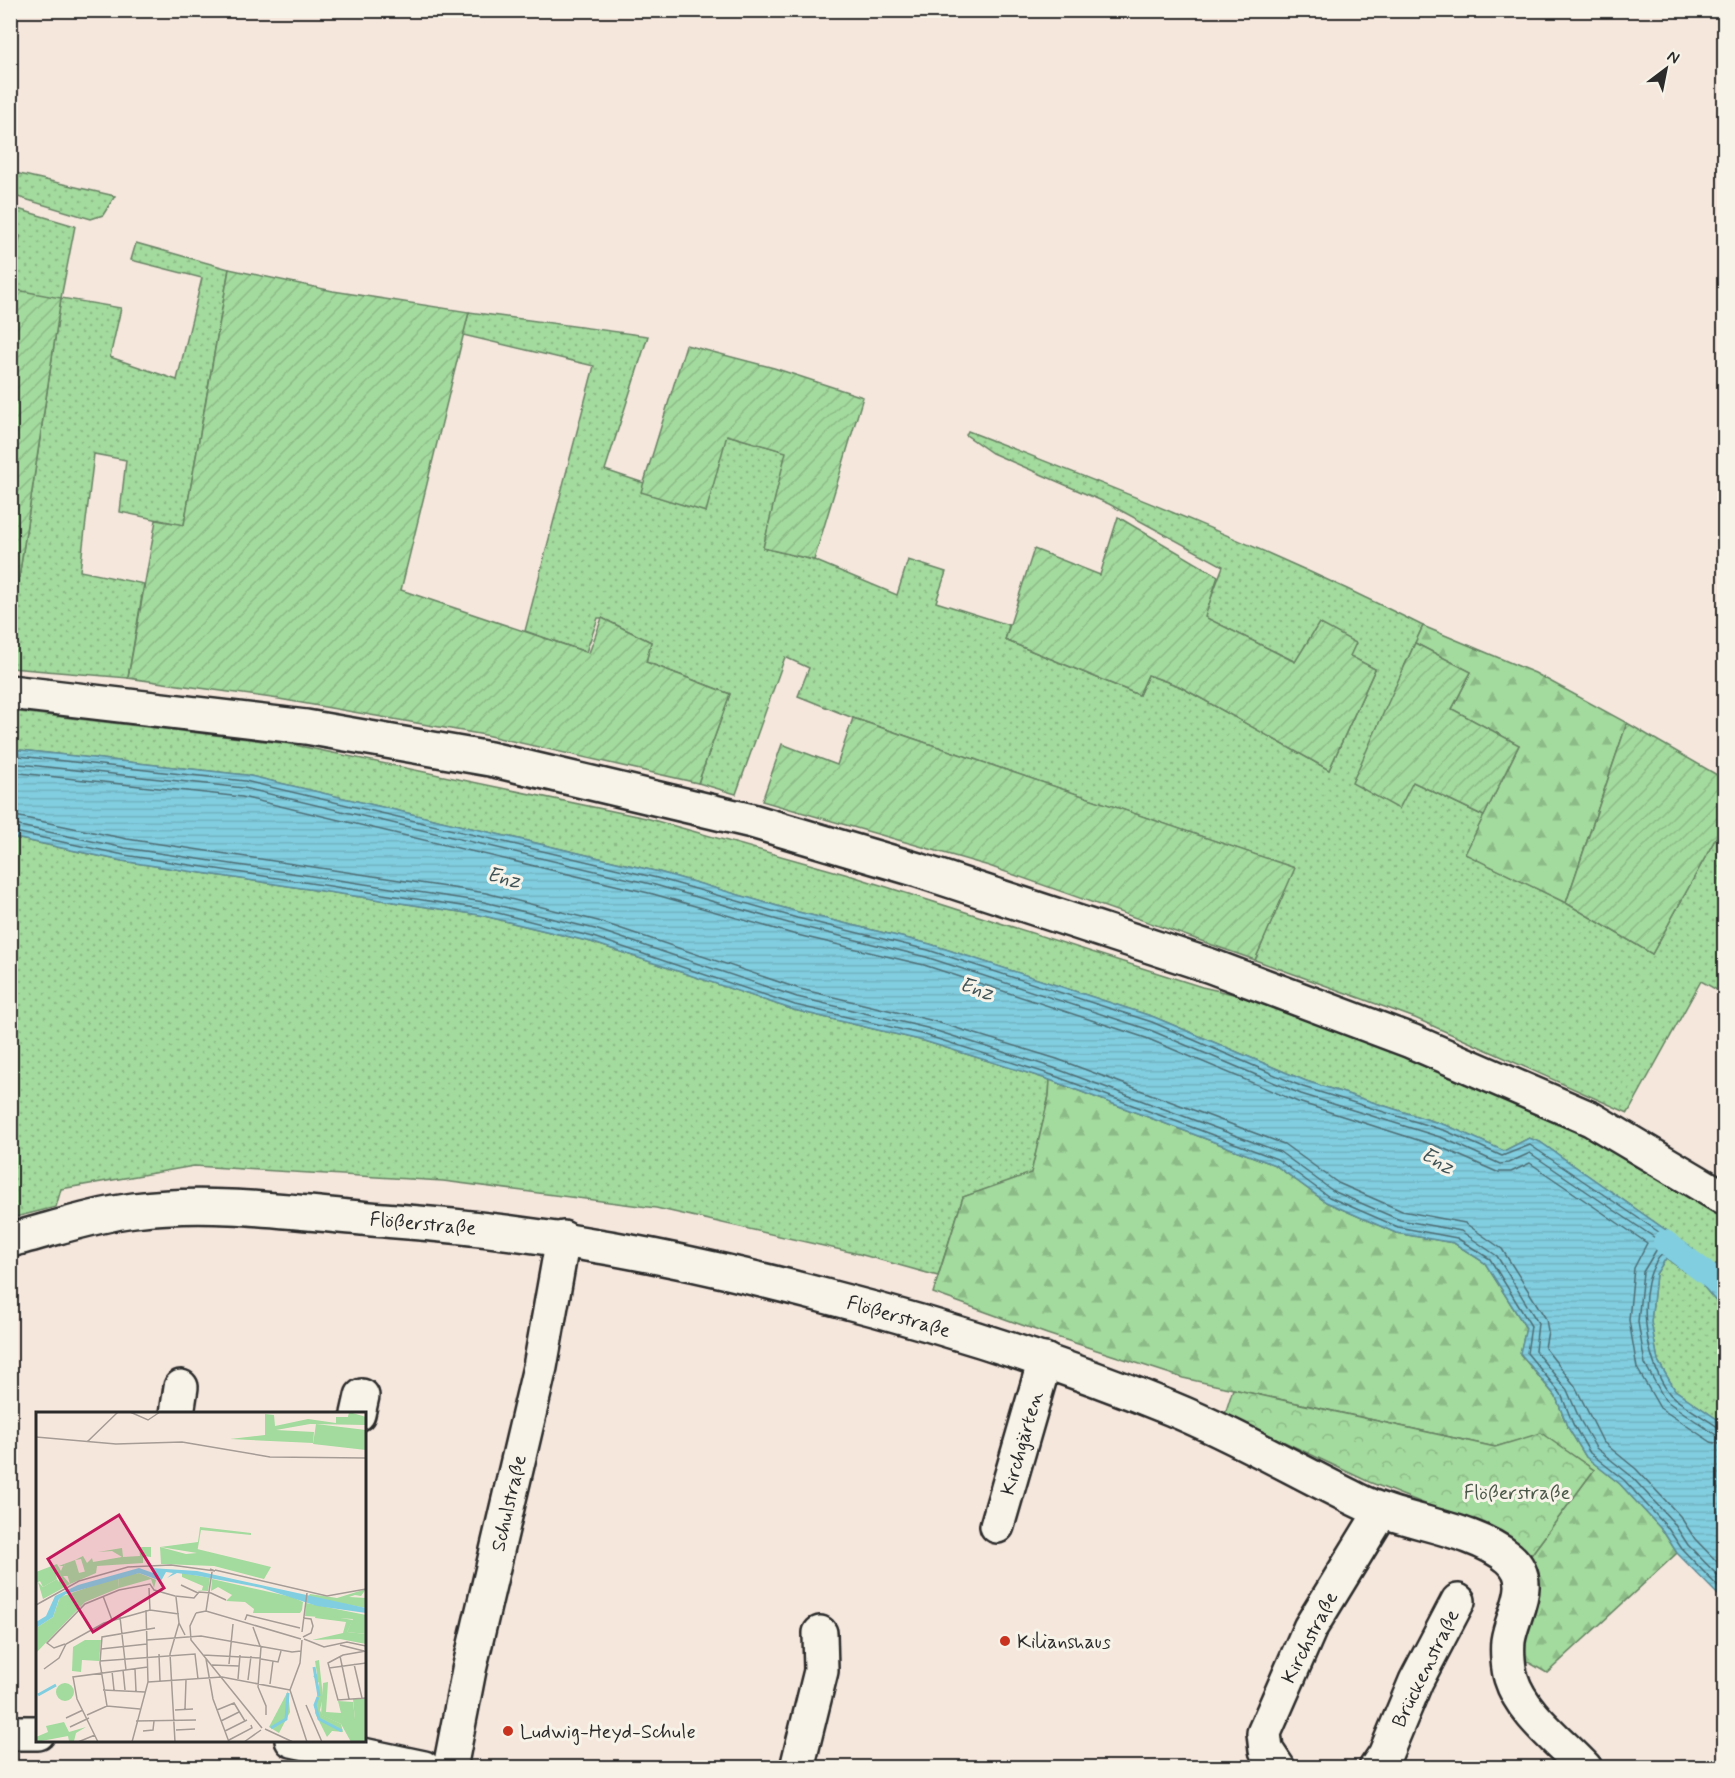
<svg xmlns="http://www.w3.org/2000/svg" width="1735" height="1778" viewBox="0 0 1735 1778" font-family="Mynerve,sans-serif">
  <style>
    .grass { fill: url(#grass-dots); stroke: #678264; stroke-width: 1.5 }
    .forest { fill: url(#forest-firs); stroke: #678264; stroke-width: 1.5 }
    .park { fill: url(#park-crowns); stroke: #678264; stroke-width: 1.5 }
    .garden { fill: url(#garden-furrows); stroke: #678264; stroke-width: 1.5 }
    .water { fill: url(#water-rules); stroke: #5f8d98; stroke-width: 1.5 }
    .lines { fill: none; stroke-linecap: round; stroke-linejoin: round }
    .shore { stroke: #4d6c73; stroke-width: 1.5 }
    .canal { stroke: #81cee0; stroke-width: 24 }
    .minor-casing { stroke: #2b2b2b; stroke-width: 38 }
    .major-casing { stroke: #2b2b2b; stroke-width: 38 }
    .minor { stroke: #f7f3e8; stroke-width: 33 }
    .major { stroke: #f7f3e8; stroke-width: 33 }
    .poi-dot { fill: #c8321e; stroke: #f7f3e8; stroke-width: 2 }
    .labels { text-anchor: middle; stroke-width: 6; stroke-linejoin: round; paint-order: stroke }
    .street-label { font-size: 20px; fill: #2b2b2b; stroke: #f7f3e8 }
    .park-label { font-size: 20px; fill: #495748; stroke: #f7f3e8 }
    .poi-label { font-size: 20px; fill: #2b2b2b; stroke: #f7f3e8; text-anchor: start }
    .water-label { font-size: 21px; font-style: italic; fill: #405458; stroke: #f7f3e8 }
    .inset-river { fill: none; stroke: #81cee0; stroke-width: 3 }
    .inset-road { fill: none; stroke: #a59c96; stroke-width: 1.5 }
    .view { fill: #c2185b; fill-opacity: 0.15; stroke: #c2185b; stroke-width: 3 }
    .inset-edge { fill: none; stroke: #2b2b2b; stroke-width: 3 }
  </style>
  <defs>
    <pattern id="grass-dots" width="8" height="8" patternUnits="userSpaceOnUse" patternTransform="scale(1.5)"><rect width="8" height="8" fill="#a3da9d"/><path d="M2 2h.1M6 6h.1" fill="none" stroke="#8cbb87" stroke-width="1.8" stroke-linecap="round"/></pattern>
    <pattern id="forest-firs" width="22" height="20" patternUnits="userSpaceOnUse" patternTransform="scale(1.5)"><rect width="22" height="20" fill="#a3da9d"/><path d="M5 1l3.5 6h-7zM16 11l3.5 6h-7z" fill="#8cbb87"/></pattern>
    <pattern id="park-crowns" width="20" height="18" patternUnits="userSpaceOnUse" patternTransform="scale(1.5)"><rect width="20" height="18" fill="#a3da9d"/><path d="M2 6a3 3 0 1 1 6 0M12 15a3 3 0 1 1 6 0" fill="none" stroke="#8cbb87"/></pattern>
    <pattern id="garden-furrows" width="10" height="10" patternUnits="userSpaceOnUse" patternTransform="scale(1.5)"><rect width="10" height="10" fill="#a3da9d"/><path d="M-1 1l2-2M0 10L10 0M9 11l2-2" fill="none" stroke="#8cbb87"/></pattern>
    <pattern id="water-rules" width="6" height="5" patternUnits="userSpaceOnUse" patternTransform="scale(1.5)"><rect width="6" height="5" fill="#81cee0"/><path d="M0 2.5h6" fill="none" stroke="#70b1c0"/></pattern>
  </defs>
  <rect width="100%" height="100%" fill="#f6e7dd"/>
  <filter id="ink" filterUnits="userSpaceOnUse"><feTurbulence type="fractalNoise" baseFrequency=".0167" numOctaves="2"/><feDisplacementMap in="SourceGraphic" scale="12" xChannelSelector="R" yChannelSelector="G"/><feConvolveMatrix kernelMatrix="1 2 1 2 8 2 1 2 1" color-interpolation-filters="sRGB"/></filter>
  <g filter="url(#ink)">
    <g class="grass">
      <path d="M10,172H11L115,196L103,215L91,219L11,195Z"/>
      <path d="M11,207L75,226L61,298L121,308L110,357L177,380L202,278L131,260L136,243L229,269L184,525L120,512L126,460L94,454L80,571L144,584L128,678L11,668V631L61,299L11,289L20,236L11,233Z"/>
      <path d="M469,312L648,336L605,470L644,483L642,492L727,435L787,452L763,548L814,560L897,595L908,560L946,572L936,602L1009,625L1005,640L1139,695L1148,675L1179,686L1329,770L1375,669L1350,656L1296,662L1204,617L1223,566L1109,504L992,453L966,435L968,431C1122,491 1275,551 1423,626L1404,667L1413,782L1484,816L1466,854L1566,903L1652,954L1724,823V994L1701,981L1628,1113L1415,1018L1255,960L1294,868L853,718L798,696L809,668L785,657L736,794L698,783L730,694L646,662L651,642L602,618H598L586,652L525,631L594,366L463,335Z"/>
      <path d="M11,711L290,744L646,818L852,876L1202,987L1290,1007L1563,1121L1724,1213V1270L1716,1264L1712,1267L1703,1286L1724,1311V1424L1675,1390L1658,1361L1651,1322L1656,1274L1666,1258L1685,1272L1693,1249L1540,1142L1529,1138L1504,1151L1448,1126L1306,1081L1154,1017L930,944L798,912L659,872L246,775L11,749Z"/>
      <path d="M10,837L122,861L480,915L591,942L794,1010L924,1041L1050,1080L1049,1096L1031,1174L963,1197L938,1276L859,1254L656,1208L443,1181L194,1166L61,1189L56,1207L11,1218Z"/>
    </g>
    <g class="forest">
      <path d="M1423,626L1535,673L1627,723L1566,903L1465,854L1519,745L1452,709L1471,672L1415,643Z"/>
      <path d="M1050,1080L1275,1165L1326,1202L1396,1233L1454,1243L1485,1263L1526,1328L1520,1354L1556,1397L1567,1426L1586,1457L1620,1484L1663,1531L1677,1553L1547,1673L1514,1654L1517,1574L1594,1470L1541,1434L1495,1447L1233,1389L1183,1378L1047,1334L933,1293L963,1197L1031,1173L1049,1096Z"/>
    </g>
    <path class="park" d="M1233,1389L1495,1447L1541,1433L1594,1470L1531,1555L1466,1520L1369,1482L1225,1414Z"/>
    <g class="garden">
      <path d="M229,269L333,291L469,312L401,590L589,653L602,618L651,642L646,662L730,694L698,783L485,735L279,699L128,678L156,520L184,525Z"/>
      <path d="M11,289L61,298L11,631L10,289Z"/>
      <path d="M686,345L774,368L863,397L814,560L763,548L786,452L727,435L706,512L641,492Z"/>
      <path d="M1118,517L1218,576L1205,617L1295,662L1319,623L1356,643L1350,656L1375,669L1329,770L1179,686L1148,675L1139,695L1005,640L1034,549L1100,575Z"/>
      <path d="M1415,643L1471,672L1452,709L1519,745L1484,816L1413,782L1399,809L1352,783Z"/>
      <path d="M853,718L1295,868L1255,960L989,866L762,801L782,744L837,765Z"/>
      <path d="M1627,723L1724,779V823L1652,954L1566,903Z"/>
    </g>
    <g class="water">
      <path d="M11,749L246,775L659,872L798,912L930,944L1154,1017L1306,1081L1448,1126L1504,1151L1529,1138L1540,1142L1693,1249L1694,1255L1685,1272L1666,1258L1656,1274L1651,1322L1658,1361L1675,1390L1724,1424V1601L1677,1553L1663,1531L1620,1484L1586,1457L1567,1426L1556,1397L1520,1353L1526,1328L1485,1263L1454,1243L1396,1233L1326,1202L1275,1165L1050,1080L924,1041L794,1010L591,942L480,915L122,861L11,837Z"/>
      <path d="M1716,1264L1724,1270V1311L1703,1286L1712,1267Z"/>
    </g>
    <g class="lines">
      <g class="shore">
        <path d="M10,755L245,781L657,878L797,918L928,950L1152,1022L1303,1087L1446,1131L1502,1156L1530,1145L1687,1251L1682,1262L1669,1253H1663C1633,1283 1645,1362 1669,1393C1676,1402 1707,1419 1719,1428L1724,1429"/>
        <path d="M10,763L244,788L655,885L795,925L926,957L1150,1030L1301,1094L1443,1138L1500,1164L1508,1163L1530,1153L1661,1242L1643,1272L1638,1322L1645,1364L1665,1400L1716,1435L1724,1436"/>
        <path d="M10,772L242,797L653,894L793,934L924,965L1146,1038L1298,1102L1440,1147L1497,1172H1511L1530,1163L1647,1243L1634,1268L1629,1320L1637,1368L1660,1408L1711,1442L1724,1445"/>
        <path d="M10,815L127,839L486,893L598,921L800,989L930,1020L1057,1059L1284,1144L1338,1183L1402,1211L1465,1223L1502,1249L1546,1319L1548,1331L1545,1348L1575,1386L1603,1442L1636,1469L1680,1516L1695,1539L1724,1569"/>
        <path d="M10,824L125,848L484,902L595,929L797,997L927,1028L1054,1068L1280,1152L1333,1191L1400,1220L1461,1231L1497,1256L1538,1323L1535,1351L1567,1390L1580,1420L1596,1448L1630,1475L1673,1522L1688,1545L1724,1582"/>
        <path d="M10,831L124,855L482,909L593,937L795,1005L925,1035L1052,1075L1277,1159L1329,1197L1398,1227L1457,1238L1490,1259L1531,1326L1527,1353L1561,1394L1573,1424L1590,1453L1624,1480L1667,1527L1682,1549L1724,1593"/>
      </g>
      <path class="canal" d="M1665,1242L1724,1287"/>
      <defs>
        <g id="minor">
          <path d="M10,1240C51,1230 93,1215 134,1210C222,1199 309,1215 396,1221C545,1232 681,1258 825,1296C942,1326 1058,1362 1170,1408C1234,1434 1295,1470 1357,1500C1402,1523 1472,1527 1509,1558C1537,1582 1512,1613 1508,1641C1507,1651 1508,1668 1511,1678C1522,1714 1560,1741 1585,1768"/>
          <path d="M177,1414L181,1387"/>
          <path d="M358,1414L362,1396"/>
          <path d="M997,1526L1045,1360"/>
          <path d="M10,1733H38"/>
          <path d="M292,1740L424,1768"/>
          <path d="M450,1768L469,1670L540,1367L563,1238"/>
          <path d="M797,1768L821,1671L820,1633"/>
          <path d="M1278,1768L1266,1750L1264,1733L1310,1628L1381,1512"/>
          <path d="M1376,1768L1385,1755L1416,1681L1458,1601"/>
        </g>
        <path id="major" d="M10,692L306,727L490,759L752,821L918,870L1211,966L1411,1041L1591,1119L1724,1198"/>
      </defs>
      <use href="#minor" class="minor-casing"/>
      <use href="#major" class="major-casing"/>
      <use href="#minor" class="minor"/>
      <use href="#major" class="major"/>
    </g>
  </g>
  <g class="poi-dot">
    <circle cx="1005" cy="1641" r="6"/>
    <circle cx="508" cy="1731" r="6"/>
  </g>
  <g class="labels">
    <g class="street-label">
      <text transform="translate(423 1223) rotate(5)" y="7">Flößerstraße</text>
      <text transform="translate(899 1316) rotate(16)" y="7">Flößerstraße</text>
      <text transform="translate(1021 1443) rotate(-74)" y="7">Kirchgärten</text>
      <text transform="translate(508 1503) rotate(-77)" y="7">Schulstraße</text>
      <text transform="translate(1309 1637) rotate(-63)" y="7">Kirchstraße</text>
      <text transform="translate(1425 1668) rotate(-64)" y="7">Brückenstraße</text>
    </g>
    <g class="park-label">
      <text x="1517" y="1499">Flößerstraße</text>
    </g>
    <g class="poi-label">
      <text x="1017" y="1648">Kilianshaus</text>
      <text x="520" y="1738">Ludwig-Heyd-Schule</text>
    </g>
    <g class="water-label">
      <text transform="translate(504 877) rotate(13)" y="7">Enz</text>
      <text transform="translate(977 988) rotate(17)" y="7">Enz</text>
      <text transform="translate(1438 1160) rotate(28)" y="7">Enz</text>
    </g>
  </g>
  <g transform="translate(36 1412)">
    <rect width="330" height="330" fill="#f6e7dd"/>
    <path d="M313,0L330,5V13L274,12L240,18L278,20L277,31L194,27L229,23V2L238,3L239,14L272,7L300,11V5H312ZM164,115L215,121V123L165,118L161,141L124,135L162,130ZM103,135H115V145L107,144V151L61,154L60,161L49,160L45,147L39,148L47,144L51,151L56,146L57,150L86,145L76,139L62,140L86,136L87,145L104,144ZM21,152L25,159L27,154H23L28,152L33,164H27L34,172L29,175L18,156L21,167L7,175L4,169L0,171V160ZM146,161L174,166L172,179L159,178H166L167,174L146,165ZM82,165L83,176L49,190L0,241V216L17,205L24,185ZM176,167L256,185L267,190L266,198L264,201H217L218,197L209,190L190,189L196,183L182,175L175,179ZM330,177L325,184L319,183L313,185L330,186V196L272,185L274,182L301,186ZM270,191L330,203V222L311,220L317,207L269,204ZM283,248L287,285L284,298L286,303L305,312L307,320L296,319L291,325L279,301L283,271L277,264L281,262L279,249ZM28,310L33,320L50,315L40,321L38,329H33L32,324L0,330V325L12,320L10,314Z" fill="#a3da9d"/>
    <path d="M124,135L150,142L161,141V137L235,155L228,167L178,154L125,152ZM103,161L120,168L118,176L115,167L83,176L82,165ZM280,202L317,208L311,220L330,222V232L304,227L276,228L307,221L310,210L279,206ZM292,270L290,300L305,301L302,289L317,290L319,307L330,309V330H315L305,312L285,303L287,271Z" fill="#a3da9d"/>
    <path d="M280,12L330,18V38L277,32Z" fill="#a3da9d"/>
    <path d="M252,279L254,300L243,321L233,315Z" fill="#a3da9d"/>
    <path d="M39,148L43,161L59,157L60,161L34,172L28,152ZM22,158L29,175L7,187L2,170L7,175L21,167L23,170Z" fill="#a3da9d"/>
    <path d="M49,228H65L63,249L46,248L45,260L36,259L37,235ZM20 280a9 9 0 1 1 18 0a9 9 0 1 1-18 0ZM330,286V309H323L319,308L317,287Z" fill="#a3da9d"/>
    <path d="M103,156L120,162L115,156L161,159L330,196V201L281,194L226,176L163,164L141,161L131,166L137,161L130,160L125,169L103,161L30,182L23,187L17,205L0,216V210L10,204L19,184L42,173Z" fill="#81cee0"/>
    <path class="inset-river" d="M278,255L283,284M2,283L20,273M282,285L279,293L283,307L306,319M235,316L250,307L252,281"/>
    <path class="inset-road" d="M94,0L112,8L124,0M0,25L80,32L146,30L234,45L330,46M51,30L82,0M179,158L291,184L330,177M145,173L162,181M113,176L114,198M67,184L76,208M140,185L143,211L149,223M0,193L43,169L92,155L135,153L179,159L174,157M170,199L176,160M160,201L154,214L155,228L226,316M160,201L170,199L265,227M84,205L90,258M267,206L275,207L277,214L275,221L267,225M209,208L211,203L264,216M217,215L224,234M266,220L271,181M268,227L288,235L311,230L330,234M111,228L165,224L256,240L265,239M266,228L264,251L254,278L271,330M29,232L18,236L11,231L49,192L83,178L114,172L118,178L139,184L158,186L163,180L175,181L190,188M304,233L328,239M225,235L222,275L230,294V303M65,237L111,232M330,239L307,243L292,251L302,288L330,286M123,242L124,269M167,243L225,246M304,244L313,287M170,247L177,287L193,330M225,247L242,250L245,239M64,249L159,242L162,267M193,252L197,212M318,252L326,286M176,253L203,254M293,256L330,251M8,257L23,246L30,232L68,211L114,198L143,202M99,257L100,279M87,258L89,278M76,259L78,278M202,267L204,243M212,268L215,244M112,270L186,265L254,278M234,272L237,249M67,278L109,280M270,293L286,330M71,294L64,251L66,225L119,216M149,297L150,268M139,298L157,297M181,298L198,291L209,309M51,303L71,294L104,297M30,306L47,298M100,309L160,308M185,309L203,300M34,315L53,306M229,317L257,330M140,318L159,317M107,319L117,318L118,309M189,319L211,308M193,328L216,316L215,313M42,330L59,323M62,330L41,287L37,265L112,255M96,330L112,270L110,198M139,330L134,242L143,211M208,330L225,318"/>
    <path class="view" d="M83,103L128,176L57,220L12,147Z"/>
    <rect width="330" height="330" class="inset-edge"/>
  </g>
  <rect width="1735" height="1778" fill="none" stroke="#f7f3e8" stroke-width="36"/>
  <rect x="18" y="18" width="1699" height="1742" fill="none" stroke="#2b2b2b" stroke-width="2" filter="url(#ink)"/>
  <g transform="translate(1666 69) rotate(32)" stroke="#f7f3e8" stroke-width="4.5" paint-order="stroke">
  <path d="M0-4.5L10 22L0 15L-10 22Z" fill="#2b2b2b"/>
  <text y="-9" font-size="16" font-weight="bold" text-anchor="middle" fill="#2b2b2b">N</text>
  </g>
</svg>
